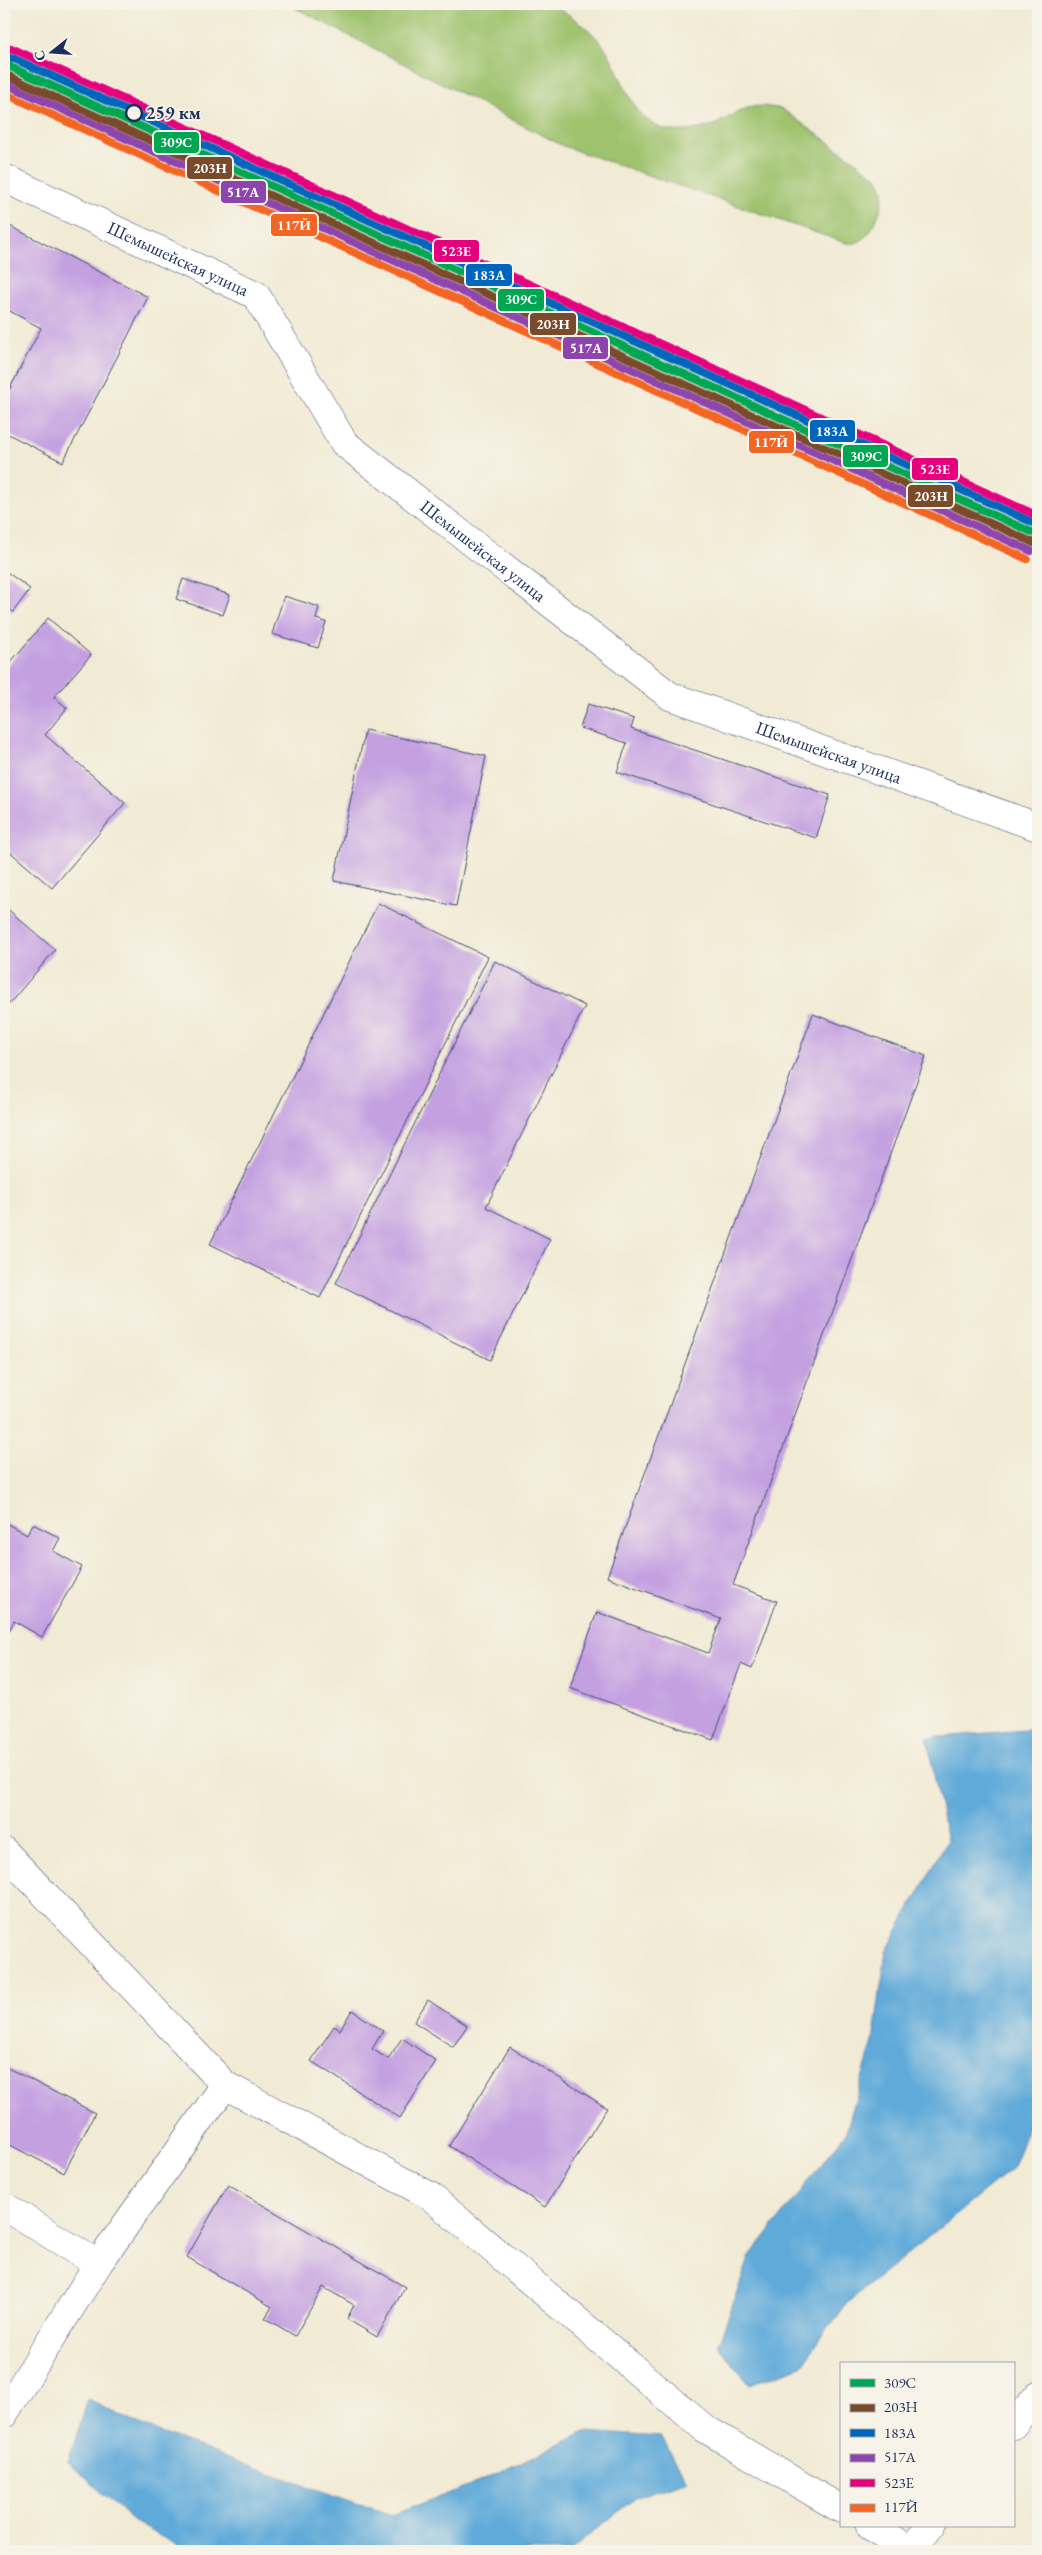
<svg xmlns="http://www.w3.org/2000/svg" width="1042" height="2555" viewBox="0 0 1042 2555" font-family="'EB Garamond',serif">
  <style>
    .green { fill: #9ec26d; stroke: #5c7866 }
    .water { fill: #61aad9; stroke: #3e6c9c }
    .building { fill: #c4a0e1 }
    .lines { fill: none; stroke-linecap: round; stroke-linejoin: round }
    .minor-casing { stroke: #3b4b70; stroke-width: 29 }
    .minor { stroke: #fff; stroke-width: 28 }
    .rail-1-casing { stroke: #f7f3e8; stroke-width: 11 }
    .rail-2-casing { stroke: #f7f3e8; stroke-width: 11 }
    .rail-3-casing { stroke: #f7f3e8; stroke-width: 11 }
    .rail-4-casing { stroke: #f7f3e8; stroke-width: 11 }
    .rail-5-casing { stroke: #f7f3e8; stroke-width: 11 }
    .rail-6-casing { stroke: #f7f3e8; stroke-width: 11 }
    .rail-1 { stroke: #00a651; stroke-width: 8 }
    .rail-2 { stroke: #7a4b2a; stroke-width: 8 }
    .rail-3 { stroke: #0065bd; stroke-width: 8 }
    .rail-4 { stroke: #8e44ad; stroke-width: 8 }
    .rail-5 { stroke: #e5007d; stroke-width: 8 }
    .rail-6 { stroke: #f26522; stroke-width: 8 }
    .stop-dot { fill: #f7f3e8; stroke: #1b2f5e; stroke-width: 2.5 }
    .labels { text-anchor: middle; stroke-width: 4; stroke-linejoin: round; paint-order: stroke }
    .stop-label { font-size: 18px; font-weight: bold; fill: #1b2f5e; stroke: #f7f3e8; text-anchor: start }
    .street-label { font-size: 18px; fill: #1b2f5e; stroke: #f7f3e8 }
    .line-badge { stroke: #f7f3e8; stroke-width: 2 }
    .badge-label { font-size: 14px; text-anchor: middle; font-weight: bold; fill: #fff }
  </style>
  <rect width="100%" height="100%" fill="#f7f3e8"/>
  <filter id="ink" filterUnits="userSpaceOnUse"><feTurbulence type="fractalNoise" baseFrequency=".02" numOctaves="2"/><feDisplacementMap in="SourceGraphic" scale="10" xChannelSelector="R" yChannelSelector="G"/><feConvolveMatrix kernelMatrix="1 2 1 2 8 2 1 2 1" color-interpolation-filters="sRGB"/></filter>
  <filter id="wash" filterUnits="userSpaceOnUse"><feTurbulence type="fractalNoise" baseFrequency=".0096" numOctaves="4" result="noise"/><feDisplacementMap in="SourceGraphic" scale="20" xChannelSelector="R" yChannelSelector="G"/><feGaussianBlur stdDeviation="1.12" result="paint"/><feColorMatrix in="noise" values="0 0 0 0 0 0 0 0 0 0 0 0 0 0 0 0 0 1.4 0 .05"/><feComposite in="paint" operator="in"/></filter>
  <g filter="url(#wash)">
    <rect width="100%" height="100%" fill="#f1ead4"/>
    <path class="green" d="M288,4H552C569,15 589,27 602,44C625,74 629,126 673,131C691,132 709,128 724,120C734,115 741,109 752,107C762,105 771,107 782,109L877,177C879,182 883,186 883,191C884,207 872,239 855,243C851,244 846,243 843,242L563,146Z"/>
    <g class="water">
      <path d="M1038,1729V2102L1012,2169L847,2303L801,2366L750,2385L718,2345L750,2256L845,2134L873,2042L886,1952L947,1841L927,1738Z"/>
      <path d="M88,2400L145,2427L254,2468L392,2515L484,2480L585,2432L661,2437L687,2480L636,2497L570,2551H187L133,2521L68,2462Z"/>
    </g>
    <g id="blocks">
      <g class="building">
        <path d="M4,223L148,297L63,462L4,432V400L41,328L4,308Z"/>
        <path d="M4,570L30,589L13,612L4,605Z"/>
        <path d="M183,579L230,595L223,615L176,599Z"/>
        <path d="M284,596L319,607L316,619L326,622L318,648L272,634Z"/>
        <path d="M48,618L91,655L54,697L67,708L45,735L125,803L52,888L8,850L4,855V670Z"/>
        <path d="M588,704L634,719L631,729L830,795L816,838L617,772L627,743L580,728Z"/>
        <path d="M365,730L486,756L456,906L334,881Z"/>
        <path d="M378,903L488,957L320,1298L210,1244Z"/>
        <path d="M4,906L55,950L9,1004L4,999Z"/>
        <path d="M495,961L585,1006L486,1207L550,1239L490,1360L336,1283Z"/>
        <path d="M813,1014L926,1056L733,1585L777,1601L752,1669L741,1664L713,1740L570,1688L597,1612L708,1653L721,1619L607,1577Z"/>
        <path d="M4,1522L27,1535L33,1524L60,1538L53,1551L82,1567L42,1637L14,1621L7,1635L4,1633Z"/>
        <path d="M428,2000L467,2026L453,2047L414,2022Z"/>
        <path d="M352,2010L383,2031L372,2049L388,2059L402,2038L436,2061L400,2118L311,2061L334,2026L340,2030Z"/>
        <path d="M510,2047L607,2108L545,2207L449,2146Z"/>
        <path d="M4,2066L95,2113L64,2173L4,2142Z"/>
        <path d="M228,2185L405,2287L377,2337L347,2319L354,2305L323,2287L295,2336L265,2318L272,2307L187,2257Z"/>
      </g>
    </g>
  </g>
  <g filter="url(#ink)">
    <use href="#blocks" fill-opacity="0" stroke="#3b4b70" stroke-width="1"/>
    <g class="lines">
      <defs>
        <g id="minor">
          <path id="s1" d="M4,178L256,295L344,443L670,696L1038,827"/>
          <path d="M4,1851L225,2085"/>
          <path d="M4,2206L98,2264"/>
          <path d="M4,2414L98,2264L225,2085L430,2196L704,2428L841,2509"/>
          <path d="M1013,2425L1038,2395"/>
          <path d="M870,2526L911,2550"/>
          <path d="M910,2551L930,2526"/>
        </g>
      </defs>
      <use href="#minor" class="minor-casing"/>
      <use href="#minor" class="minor"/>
      <defs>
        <path id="rail-1" d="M4,64L1038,535"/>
        <path id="rail-2" d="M4,74L1034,543"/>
        <path id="rail-3" d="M8,56L1038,525"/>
        <path id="rail-4" d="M4,83L1031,551"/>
        <path id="rail-5" d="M11,48L1038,516"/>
        <path id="rail-6" d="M4,93L1027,559"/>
      </defs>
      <use href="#rail-1" class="rail-1-casing"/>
      <use href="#rail-2" class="rail-2-casing"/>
      <use href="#rail-3" class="rail-3-casing"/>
      <use href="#rail-4" class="rail-4-casing"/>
      <use href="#rail-5" class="rail-5-casing"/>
      <use href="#rail-6" class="rail-6-casing"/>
      <use href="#rail-1" class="rail-1"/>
      <use href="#rail-2" class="rail-2"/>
      <use href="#rail-3" class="rail-3"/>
      <use href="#rail-4" class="rail-4"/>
      <use href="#rail-5" class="rail-5"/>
      <use href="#rail-6" class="rail-6"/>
    </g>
  </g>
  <circle class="stop-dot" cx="134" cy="113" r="8"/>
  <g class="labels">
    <g class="stop-label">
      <text x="146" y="119">259 км</text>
    </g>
    <g class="street-label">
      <text dy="6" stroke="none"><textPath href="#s1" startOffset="192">Шемышейская улица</textPath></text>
      <text dy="6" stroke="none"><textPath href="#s1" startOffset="626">Шемышейская улица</textPath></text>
      <text dy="6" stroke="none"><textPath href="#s1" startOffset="1031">Шемышейская улица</textPath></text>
    </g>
  </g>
  <g class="line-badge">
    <rect x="153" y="131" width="47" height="23" rx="5" fill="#00a651"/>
    <rect x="186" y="156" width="47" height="24" rx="5" fill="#7a4b2a"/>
    <rect x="220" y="180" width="47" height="24" rx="5" fill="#8e44ad"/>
    <rect x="270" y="213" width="48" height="24" rx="5" fill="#f26522"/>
    <rect x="433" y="239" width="47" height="24" rx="5" fill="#e5007d"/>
    <rect x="465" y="263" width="48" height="24" rx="5" fill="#0065bd"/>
    <rect x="497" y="288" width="48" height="24" rx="5" fill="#00a651"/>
    <rect x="529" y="312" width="48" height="24" rx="5" fill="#7a4b2a"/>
    <rect x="562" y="336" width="47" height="24" rx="5" fill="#8e44ad"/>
    <rect x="809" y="419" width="47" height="24" rx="5" fill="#0065bd"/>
    <rect x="748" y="430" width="47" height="24" rx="5" fill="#f26522"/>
    <rect x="842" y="444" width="47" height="24" rx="5" fill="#00a651"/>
    <rect x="911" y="457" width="48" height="24" rx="5" fill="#e5007d"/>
    <rect x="907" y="484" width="47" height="24" rx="5" fill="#7a4b2a"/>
  </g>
  <g class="badge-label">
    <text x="176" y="147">309С</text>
    <text x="210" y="173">203Н</text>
    <text x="243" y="197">517А</text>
    <text x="294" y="230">117Й</text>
    <text x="456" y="256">523Е</text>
    <text x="489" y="280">183А</text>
    <text x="521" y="304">309С</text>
    <text x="553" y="329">203Н</text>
    <text x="586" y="353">517А</text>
    <text x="832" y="436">183А</text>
    <text x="771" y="447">117Й</text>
    <text x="866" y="461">309С</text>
    <text x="935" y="474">523Е</text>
    <text x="931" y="501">203Н</text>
  </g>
  <rect width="1042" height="2555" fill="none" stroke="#f7f3e8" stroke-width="20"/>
  <rect x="840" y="2362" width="175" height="165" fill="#f7f3e8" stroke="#9fa5b1"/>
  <rect x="850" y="2379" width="25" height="8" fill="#00a651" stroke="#9fa5b1"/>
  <text x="884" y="2388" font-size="15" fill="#1b2f5e">309С</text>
  <rect x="850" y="2404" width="25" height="8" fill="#7a4b2a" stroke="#9fa5b1"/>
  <text x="884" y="2412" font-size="15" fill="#1b2f5e">203Н</text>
  <rect x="850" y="2429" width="25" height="8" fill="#0065bd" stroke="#9fa5b1"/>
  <text x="884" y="2438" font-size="15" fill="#1b2f5e">183А</text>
  <rect x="850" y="2454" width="25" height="8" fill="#8e44ad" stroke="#9fa5b1"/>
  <text x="884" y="2462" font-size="15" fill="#1b2f5e">517А</text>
  <rect x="850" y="2479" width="25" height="8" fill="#e5007d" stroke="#9fa5b1"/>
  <text x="884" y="2488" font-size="15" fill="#1b2f5e">523Е</text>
  <rect x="850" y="2504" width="25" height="8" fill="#f26522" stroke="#9fa5b1"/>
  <text x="884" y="2512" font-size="15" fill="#1b2f5e">117Й</text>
  <g transform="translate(52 52) rotate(253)" stroke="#f7f3e8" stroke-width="4" paint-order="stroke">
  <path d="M0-4L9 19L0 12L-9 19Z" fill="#1b2f5e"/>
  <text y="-8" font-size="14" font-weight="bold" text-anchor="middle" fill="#1b2f5e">С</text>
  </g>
</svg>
